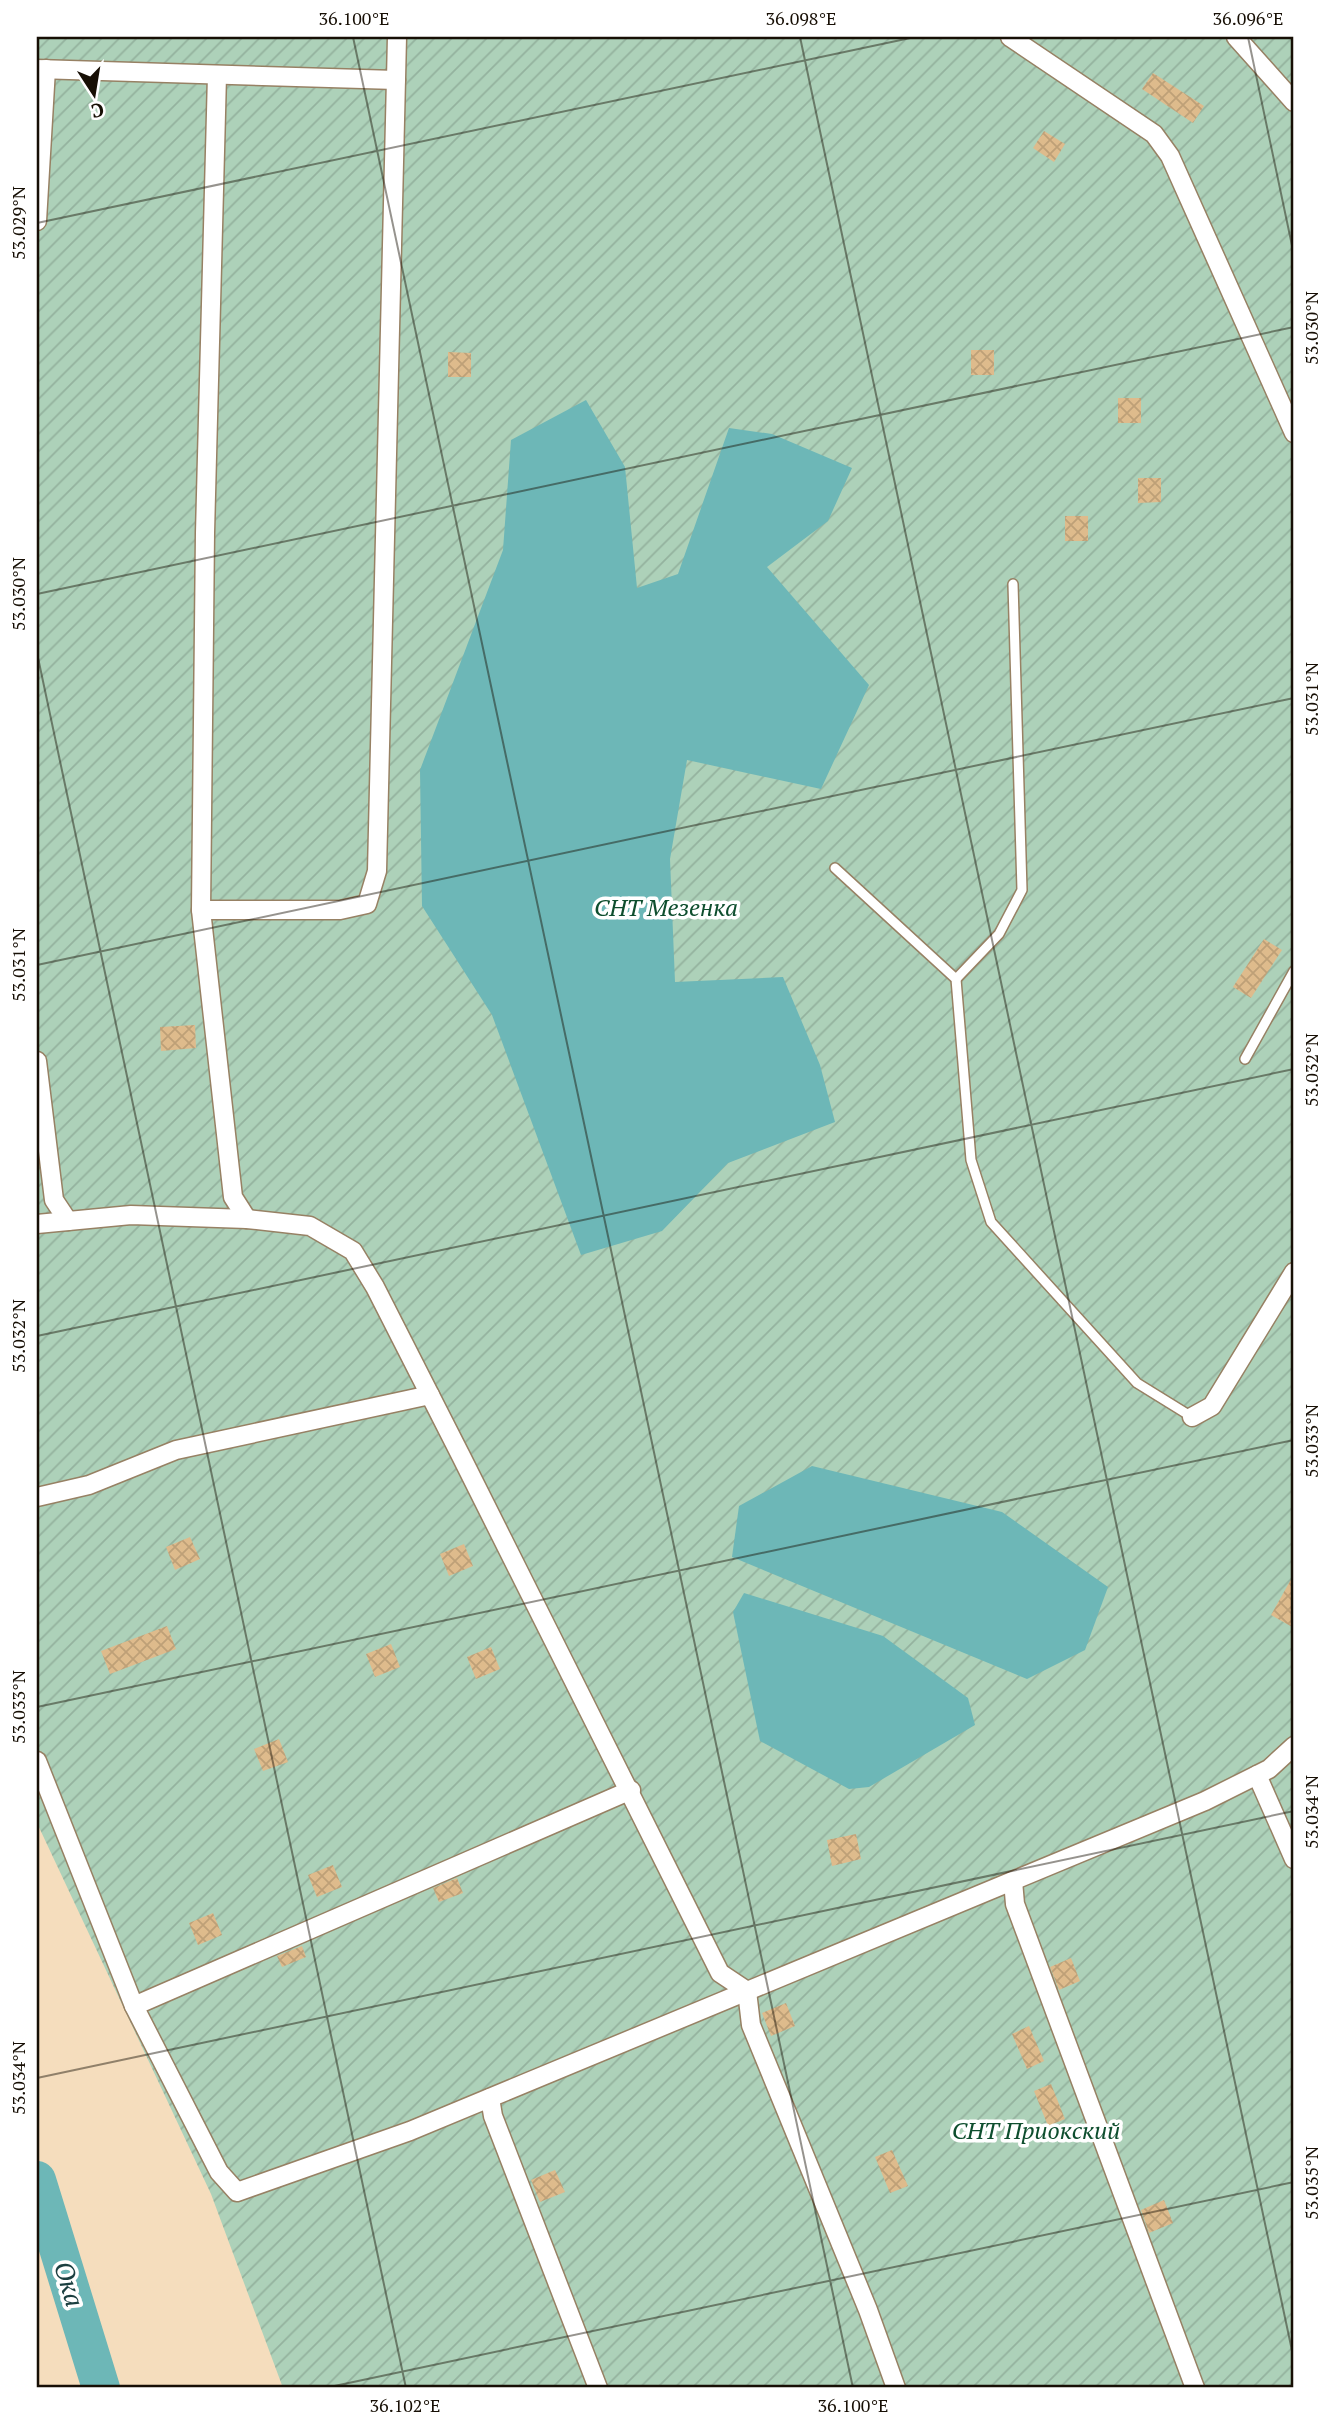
<svg xmlns="http://www.w3.org/2000/svg" width="1331" height="2425" viewBox="0 0 1331 2425" font-family="'PT Serif',serif">
  <style>
    .garden { fill: url(#garden-furrows) }
    .water { fill: #6db7b7 }
    .lines { fill: none; stroke-linecap: round; stroke-linejoin: round }
    .river { stroke: #6db7b7; stroke-width: 38 }
    .building { fill: url(#building-cross-hatch) }
    .service-casing { stroke: #978164; stroke-width: 12 }
    .minor-casing { stroke: #978164; stroke-width: 21 }
    .service { stroke: #fff; stroke-width: 9 }
    .minor { stroke: #fff; stroke-width: 18 }
    .ticks { fill: none; stroke: #170f05; stroke-width: 2; stroke-opacity: 0.45 }
    .labels { text-anchor: middle; stroke-width: 7; stroke-linejoin: round; paint-order: stroke }
    .park-label { font-size: 24px; font-style: italic; fill: #0e4e2e; stroke: #fff }
    .water-label { font-size: 26px; font-style: italic; fill: #1b3f40; stroke: #fff }
    .neatline { fill: none; stroke: #170f05; stroke-width: 2.5 }
    .ticks-label { font-size: 18px; text-anchor: middle; fill: #170f05 }
  </style>
  <defs>
    <pattern id="garden-furrows" width="10" height="10" patternUnits="userSpaceOnUse" patternTransform="scale(1.75)"><rect width="10" height="10" fill="#add1b9"/><path d="M-1 1l2-2M0 10L10 0M9 11l2-2" fill="none" stroke="#94b29e"/></pattern>
    <pattern id="building-cross-hatch" width="8" height="8" patternUnits="userSpaceOnUse" patternTransform="scale(1.75)"><rect width="8" height="8" fill="#debb8c"/><path d="M0 0l8 8M0 8l8-8" fill="none" stroke="#bea077"/></pattern>
  </defs>
  <rect width="100%" height="100%" fill="#f5ddbd"/>
  <path class="garden" d="M37,37H1294V2388H283L211,2194L37,1823Z"/>
  <g class="water">
    <path d="M586,400L625,467L637,588L678,574L729,428L772,434L852,468L828,521L767,567L869,685L821,789L687,760L670,859L675,982L783,977L820,1065L835,1122L728,1163L662,1231L581,1255L492,1015L422,906L420,770L503,550L511,440Z"/>
    <path d="M812,1466L1002,1512L1108,1587L1085,1650L1027,1679L732,1557L739,1506Z"/>
    <path d="M744,1593L883,1636L968,1698L975,1725L869,1787L849,1789L760,1741L733,1612Z"/>
  </g>
  <g class="lines">
    <path class="river" d="M37,2180L101,2388"/>
  </g>
  <g class="building">
    <path d="M1153,73L1204,106L1193,123L1142,89Z"/>
    <path d="M1044,131L1065,144L1054,162L1033,148Z"/>
    <rect x="971" y="350" width="23" height="25"/>
    <path d="M448,352L471,353V377H448Z"/>
    <rect x="1118" y="398" width="23" height="25"/>
    <path d="M1138,478H1161V502L1138,503Z"/>
    <rect x="1065" y="516" width="23" height="25"/>
    <path d="M1264,939L1282,950L1251,998L1233,987Z"/>
    <path d="M195,1025L196,1048L161,1051L160,1027Z"/>
    <path d="M190,1537L200,1559L175,1570L166,1547Z"/>
    <path d="M464,1544L473,1566L449,1576L440,1554Z"/>
    <path d="M1294,1574V1628L1271,1615Z"/>
    <path d="M167,1626L176,1649L110,1674L101,1651Z"/>
    <path d="M391,1644L400,1667L375,1677L366,1654Z"/>
    <path d="M491,1647L500,1669L476,1679L467,1657Z"/>
    <path d="M279,1739L288,1762L263,1771L254,1749Z"/>
    <path d="M856,1834L861,1859L832,1866L827,1840Z"/>
    <path d="M333,1865L342,1887L317,1897L308,1875Z"/>
    <path d="M457,1878L463,1893L439,1902L433,1888Z"/>
    <path d="M213,1913L222,1935L198,1945L189,1923Z"/>
    <path d="M302,1946L306,1957L282,1967L277,1956Z"/>
    <path d="M1071,1958L1080,1981L1059,1990L1050,1967Z"/>
    <path d="M786,2003L795,2026L771,2036L762,2013Z"/>
    <path d="M1029,2026L1044,2061L1027,2069L1012,2034Z"/>
    <path d="M1051,2084L1065,2119L1048,2126L1034,2091Z"/>
    <path d="M892,2150L908,2186L890,2193L875,2157Z"/>
    <path d="M555,2170L565,2192L540,2202L531,2180Z"/>
    <path d="M1164,2200L1173,2223L1149,2233L1141,2210Z"/>
  </g>
  <g class="lines">
    <defs>
      <g id="service">
        <path d="M835,868L956,979L971,1160L991,1222L1137,1383L1192,1417"/>
        <path d="M956,979L999,934L1022,890L1013,584"/>
        <path d="M1245,1059L1294,971"/>
      </g>
      <g id="minor">
        <path d="M1010,37L1154,134L1170,156L1294,433"/>
        <path d="M1236,37L1294,102"/>
        <path d="M37,69L396,80"/>
        <path d="M217,75L205,533L201,910L233,1197L247,1219"/>
        <path d="M37,221L46,69"/>
        <path d="M201,910H340L367,904L377,871L397,37"/>
        <path d="M37,1061L54,1200L68,1221"/>
        <path d="M37,1224L131,1215L247,1219L310,1226L353,1251L375,1287L461,1456L720,1973L747,1991L751,2025L868,2310L896,2388"/>
        <path d="M1192,1417L1212,1406L1294,1272"/>
        <path d="M37,1497L89,1485L176,1450L430,1395"/>
        <path d="M37,1761L134,2006"/>
        <path d="M1257,1775L1294,1859"/>
        <path d="M631,1790L134,2006L219,2172L237,2192L410,2131L1205,1801L1269,1769L1294,1746"/>
        <path d="M1013,1881L1015,1904L1195,2388"/>
        <path d="M490,2098L493,2116L598,2388"/>
      </g>
    </defs>
    <use href="#service" class="service-casing"/>
    <use href="#minor" class="minor-casing"/>
    <use href="#service" class="service"/>
    <use href="#minor" class="minor"/>
  </g>
  <path class="ticks" d="M353,37L853,2388M800,37L1294,2360M1248,37L1294,255M37,223L915,37M37,594L1294,327M37,653L406,2388M37,965L1294,698M37,1336L1294,1069M37,1707L1294,1440M37,2078L1294,1811M325,2388L1294,2182"/>
  <g class="labels">
    <g class="park-label">
      <text x="666" y="916">СНТ Мезенка</text>
      <text x="1036" y="2139">СНТ Приокский</text>
    </g>
    <g class="water-label">
      <text transform="translate(69 2284) rotate(73)" y="9">Ока</text>
    </g>
  </g>
  <rect width="1331" height="2425" fill="none" stroke="#ffffff" stroke-width="77"/>
  <g transform="translate(94 94) rotate(168)" stroke="#ffffff" stroke-width="5" paint-order="stroke">
  <path d="M0-5L12 26L0 18L-12 26Z" fill="#170f05"/>
  <text y="-10" font-size="19" font-weight="bold" text-anchor="middle" fill="#170f05">С</text>
  </g>
  <rect x="38" y="38" width="1254" height="2348" class="neatline"/>
  <g class="ticks-label">
    <text x="354" y="25">36.100°E</text>
    <text x="801" y="25">36.098°E</text>
    <text x="1248" y="25">36.096°E</text>
    <text transform="translate(19 223) rotate(-90)" y="6">53.029°N</text>
    <text transform="translate(1312 328) rotate(-90)" y="6">53.030°N</text>
    <text transform="translate(19 594) rotate(-90)" y="6">53.030°N</text>
    <text transform="translate(1312 699) rotate(-90)" y="6">53.031°N</text>
    <text transform="translate(19 965) rotate(-90)" y="6">53.031°N</text>
    <text transform="translate(1312 1070) rotate(-90)" y="6">53.032°N</text>
    <text transform="translate(19 1336) rotate(-90)" y="6">53.032°N</text>
    <text transform="translate(1312 1441) rotate(-90)" y="6">53.033°N</text>
    <text transform="translate(19 1707) rotate(-90)" y="6">53.033°N</text>
    <text transform="translate(1312 1812) rotate(-90)" y="6">53.034°N</text>
    <text transform="translate(19 2078) rotate(-90)" y="6">53.034°N</text>
    <text transform="translate(1312 2183) rotate(-90)" y="6">53.035°N</text>
    <text x="405" y="2412">36.102°E</text>
    <text x="853" y="2412">36.100°E</text>
  </g>
</svg>
